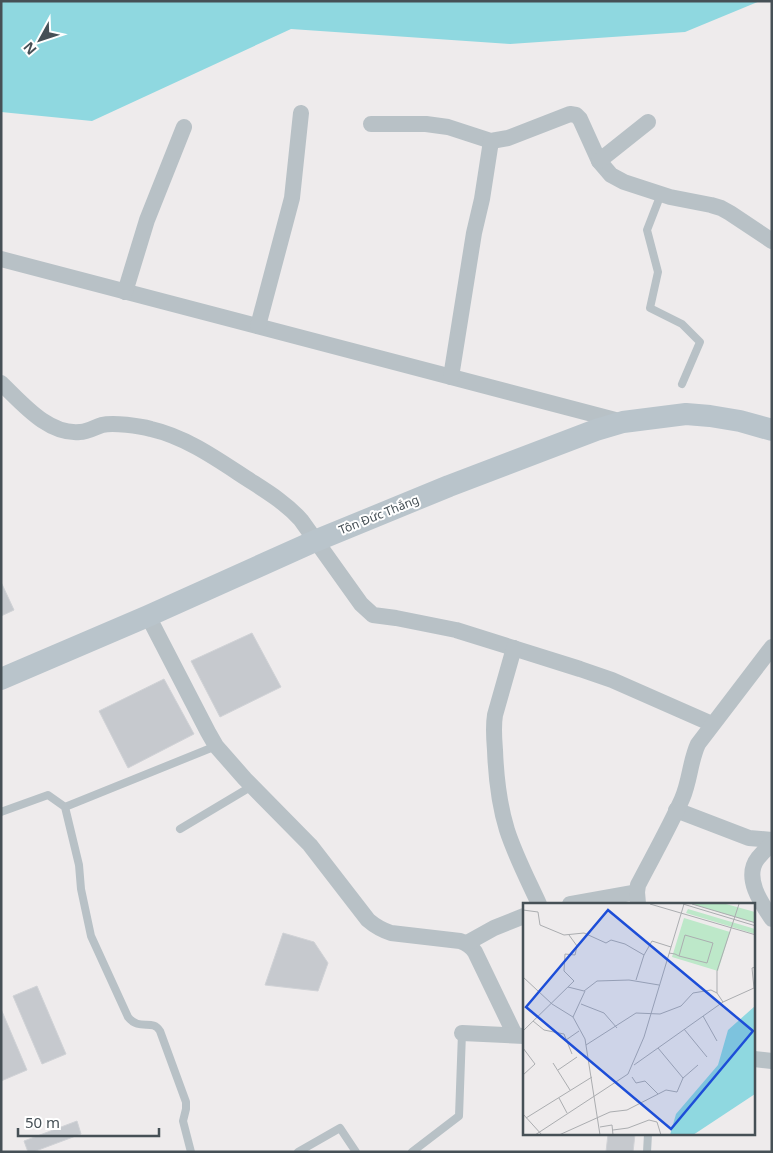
<svg xmlns="http://www.w3.org/2000/svg" width="773" height="1153" viewBox="0 0 773 1153" font-family="'Noto Sans',sans-serif">
  <style>
    .water { fill: #8fd8e0 }
    .building { fill: #c6c9ce; stroke: #d0d2d6 }
    .lines { fill: none; stroke-linecap: round; stroke-linejoin: round }
    .lane { stroke: #b8c1c6; stroke-width: 8 }
    .street { stroke: #b8c1c6; stroke-width: 16 }
    .secondary { stroke: #b9c4cb; stroke-width: 22 }
    .labels { text-anchor: middle; stroke-width: 4; stroke-linejoin: round; paint-order: stroke }
    .street-label { font-size: 12px; fill: #465056; stroke: #fff }
    .inset-road { fill: none; stroke: #abadb0; stroke-width: 1 }
    .view { fill: #1d4ed8; fill-opacity: 0.15; stroke: #1d4ed8; stroke-width: 2.5 }
    .inset-edge { fill: none; stroke: #465056; stroke-width: 2.5 }
  </style>
  <rect width="100%" height="100%" fill="#eeebec"/>
  <path class="water" d="M1,1H760L685,32L510,44L291,29L92,121L1,112Z"/>
  <g class="building">
    <path d="M1,582L14,610L1,616Z"/>
    <path d="M252,633L281,687L220,717L191,661Z"/>
    <path d="M164,679L194,734L128,768L99,711Z"/>
    <path d="M283,933L314,942L328,963L318,991L265,985Z"/>
    <path d="M37,986L66,1054L42,1064L13,996Z"/>
    <path d="M1,1009L27,1070L1,1081Z"/>
    <path d="M77,1121L81,1134L33,1152H28L24,1141Z"/>
    <path d="M608,1134H635L633,1152H606Z"/>
  </g>
  <g class="lines">
    <g class="lane">
      <path d="M661,194L647,230L658,272L650,308L682,324L700,342L682,384"/>
      <path d="M65,807L216,746"/>
      <path d="M1,812L48,795L65,807L79,865L81,889L91,936L128,1017C140,1032 152,1018 160,1031L186,1102V1109L183,1121L191,1152"/>
      <path d="M180,829L252,786"/>
      <path d="M298,1152L340,1128L356,1152"/>
      <path d="M412,1152L459,1116L462,1033"/>
      <path d="M647,1152L648,1134"/>
    </g>
    <g class="street">
      <path d="M371,124H426L448,127L491,141L508,138L570,114L576,115L580,119L599,161L611,175L624,182L670,197L711,205L721,208L730,213L772,241"/>
      <path d="M599,161L648,122"/>
      <path d="M1,259L623,422"/>
      <path d="M125,292L147,220L184,127"/>
      <path d="M258,326L292,198L301,113"/>
      <path d="M451,377L474,233L482,199L491,141"/>
      <path d="M1,383C22,403 48,435 80,432C88,432 95,427 102,425C113,422 140,426 151,429C186,437 217,459 246,478C266,491 285,502 301,520L361,604L373,615L396,618L456,630L580,669L612,680L712,724"/>
      <path d="M148,616L208,732L216,746L245,779L310,845L368,920C375,926 382,930 391,933L460,941C467,943 471,946 475,952L515,1035"/>
      <path d="M514,648L495,715C493,727 494,738 495,750C496,777 499,804 507,830C515,855 528,880 539,904"/>
      <path d="M676,810L749,838L772,840"/>
      <path d="M772,844C767,848 762,853 758,858C743,877 761,903 772,919"/>
      <path d="M570,904L637,892"/>
      <path d="M638,904L637,892L638,885C653,856 669,828 682,799C690,781 690,761 698,744L772,647"/>
      <path d="M467,943L494,928L524,916"/>
      <path d="M462,1033L524,1036"/>
      <path d="M754,1059L772,1061"/>
    </g>
    <path class="secondary" d="M1,679L148,616L315,541L449,486L596,430L623,422L686,414L710,416L740,421L772,430"/>
  </g>
  <g class="labels">
    <g class="street-label">
      <text transform="translate(379 515) rotate(-22)" y="4">Tôn Đức Thắng</text>
    </g>
  </g>
  <g transform="translate(523 903)">
    <rect width="232" height="232" fill="#eeebec"/>
    <path d="M169,1H203L232,9V20ZM165,6L232,26V31L163,10ZM161,15L207,29L195,68L149,54Z" fill="#bde8c9"/>
    <path d="M232,103V191L170,232H147L153,211L195,162L205,127Z" fill="#8fd8e0"/>
    <path class="inset-road" d="M127,1L233,32M160,1L233,23M169,1L233,20M0,7L15,9L17,22L41,32L61,30L83,40L88,37L102,41L121,52L129,38L148,44M146,50L152,51L156,53L184,60L190,40L162,32L156,53M0,74L29,101L50,114L62,136L77,232M113,77L121,52M45,84L61,88L74,78L106,77L136,82M200,99L194,90V68L216,1M58,101L81,110L94,125M180,113L194,138M50,114L62,88M10,118L21,127L41,131L49,151M161,126L184,154M0,128L51,78L41,68L42,51L52,52L54,43L46,32M43,137L56,128M63,142L113,110L137,111L158,103L170,90L188,87L194,90M0,145L12,161L0,172M135,145L160,175M30,160L47,187M111,162L200,99L231,85L229,65L233,64M35,167L54,154M109,174L113,180L122,178L135,191M36,195L44,210M0,211L19,232M3,215L69,174M77,224L89,222L90,232M90,227L105,225L126,217L134,219L138,232M12,232L105,171L121,134L161,1M36,232L87,209L104,207L143,187L154,189L160,175L175,162"/>
    <path class="view" d="M85,7L230,128L148,226L3,104Z"/>
    <rect width="232" height="232" class="inset-edge"/>
  </g>
  <rect width="773" height="1153" fill="none" stroke="#465056" stroke-width="5"/>
  <g transform="translate(40 40) rotate(230)" stroke="#ffffff" stroke-width="4" paint-order="stroke">
  <path d="M0-4L9 19L0 12L-9 19Z" fill="#465056"/>
  <text y="-8" font-size="14" font-weight="bold" text-anchor="middle" fill="#465056">N</text>
  </g>
  <path d="M18 1128v8h141v-8" fill="none" stroke="#465056" stroke-width="2.5"/>
  <text x="25" y="1128" font-size="15" fill="#465056" stroke="#ffffff" stroke-width="4" paint-order="stroke">50 m</text>
</svg>
